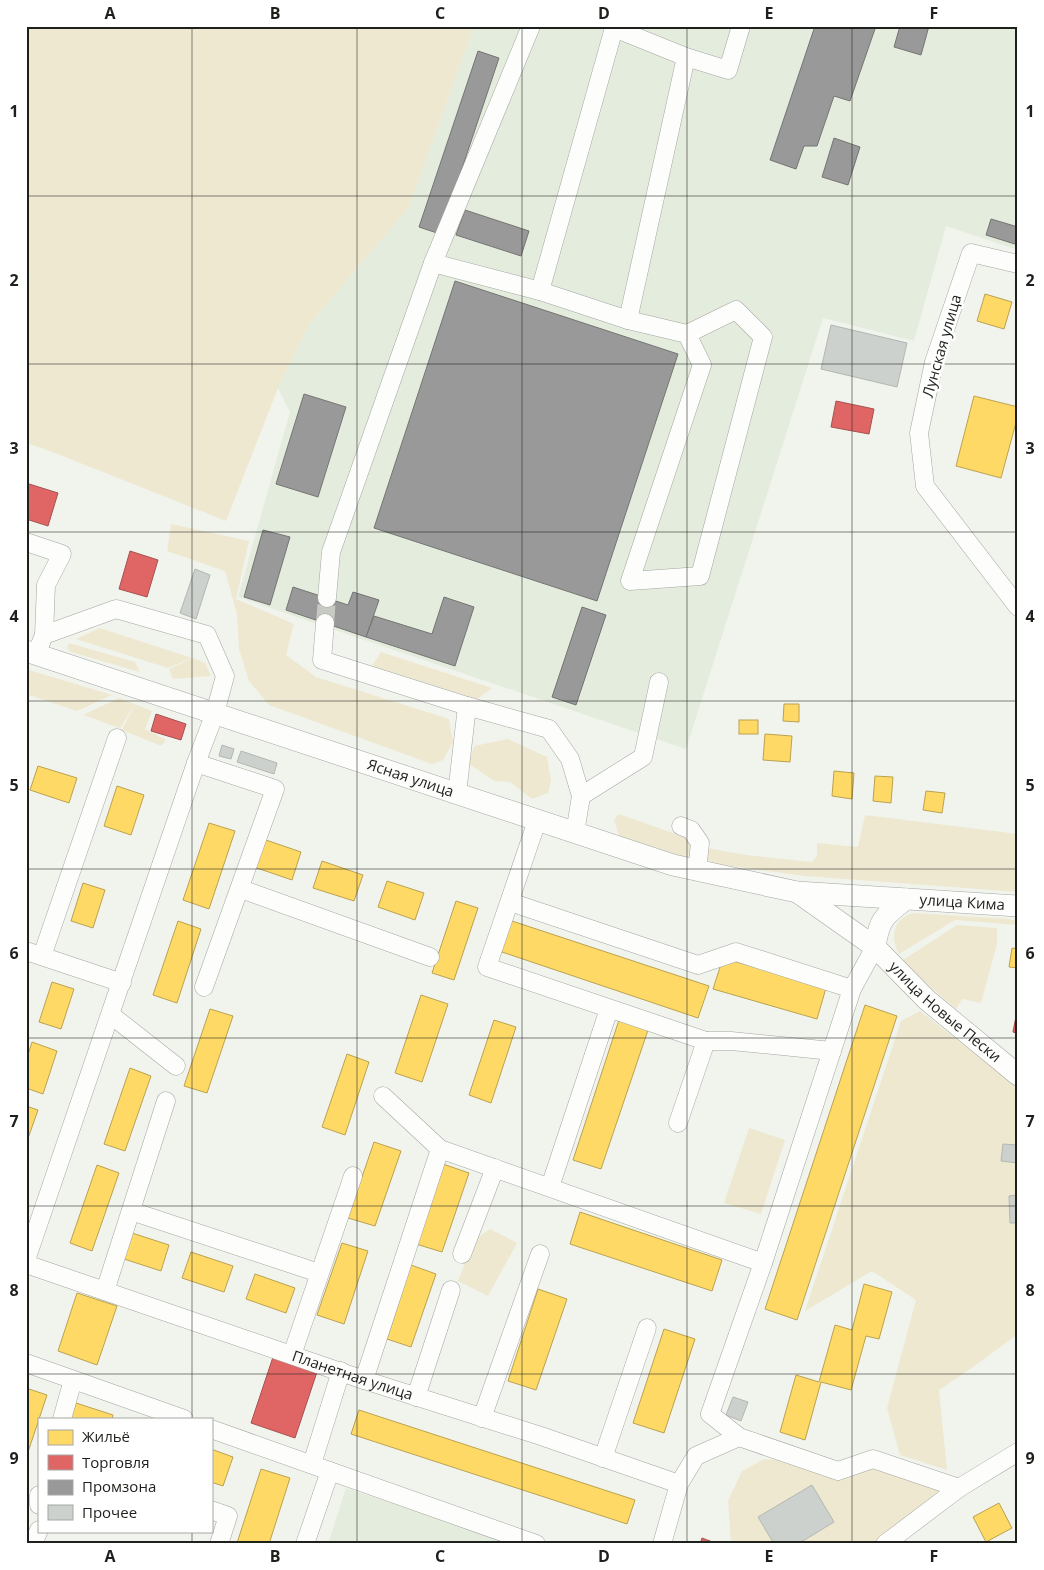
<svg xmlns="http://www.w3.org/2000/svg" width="1044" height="1570" viewBox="0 0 1044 1570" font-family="'Open Sans',sans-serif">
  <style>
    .built { fill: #e4ecdd }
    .green { fill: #efe8d0 }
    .homes { fill: #ffd966; stroke: #bba250 }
    .shops { fill: #e06666; stroke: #a65150 }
    .industry { fill: #999; stroke: #747573 }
    .building { fill: #cdd1cd; stroke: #b3b7b2 }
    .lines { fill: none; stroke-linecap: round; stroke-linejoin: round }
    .minor-tunnel { stroke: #c6cac3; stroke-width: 18; stroke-dasharray: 18 9; stroke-linecap: butt }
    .minor-casing { stroke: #a4a6a2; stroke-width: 19 }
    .major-casing { stroke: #a4a6a2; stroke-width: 22 }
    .minor { stroke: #fdfdfc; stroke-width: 18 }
    .major { stroke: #fdfdfc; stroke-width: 21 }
    .grid { fill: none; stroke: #1d201b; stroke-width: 1; stroke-opacity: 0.55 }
    .labels { text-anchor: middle; stroke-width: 5; stroke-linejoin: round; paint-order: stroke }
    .street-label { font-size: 15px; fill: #1d201b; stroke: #fff }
    .neatline { fill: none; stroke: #1d201b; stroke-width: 2 }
    .grid-label { font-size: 16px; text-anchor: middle; font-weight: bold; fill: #1d201b }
  </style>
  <rect width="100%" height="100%" fill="#f0f4ed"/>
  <g class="built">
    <path d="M474,26H1018V250L946,226L914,341L823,318L686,749L238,597L290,412L278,388L309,325L409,207Z"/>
    <path d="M346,1488L514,1544H328Z"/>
  </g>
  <g class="green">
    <path d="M26,26H474L409,207L309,325L278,388L226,521L50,451L26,443Z"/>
    <path d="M171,524L249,541L236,599L294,624L286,655L316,677L449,719L453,742L443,760L432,764L269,705L249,681L239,649L237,614L225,571L167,551Z"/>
    <path d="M100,628L192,658L168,668L76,639Z"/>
    <path d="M69,643L135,662L140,672L71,652L67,648Z"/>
    <path d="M381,652L492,688L477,699L372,666Z"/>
    <path d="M193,658L205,663L211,676L173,679L169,669Z"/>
    <path d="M26,669L112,695L77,711L26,694Z"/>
    <path d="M119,698L152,711L145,729L166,740L161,746L122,730L134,705L120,728L83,715Z"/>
    <path d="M508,739L547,757L551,780L548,793L532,799L510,782L494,781L469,764L474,746Z"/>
    <path d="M619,814L687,838C693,845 690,850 687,858L619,836L614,820Z"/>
    <path d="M865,815L1018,834V892L805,876L716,864L703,857L707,848L746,855L812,862L817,856V843L858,847Z"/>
    <path d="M913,913L1009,919L1018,921V925L955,920L899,954C890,937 893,919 913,913Z"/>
    <path d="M957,925L997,928V944L981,1003L962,999L956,1009L911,970L903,960Z"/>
    <path d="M920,1011L1018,1087V1334L973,1367L939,1390L947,1470L900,1455L887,1408L916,1300L872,1271L805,1311L901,1021Z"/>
    <path d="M749,1128L785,1140L761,1214L724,1203Z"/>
    <path d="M490,1229L517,1243L488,1296L458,1281L474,1240Z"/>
    <path d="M764,1459L792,1460L848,1478L873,1467L938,1486L945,1492L886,1538L873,1544H731L728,1501L742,1471Z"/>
  </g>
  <g class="homes">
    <path d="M985,294L1012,302L1004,329L977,321Z"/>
    <path d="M974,396L1018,407V415L1001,478L956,466Z"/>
    <path d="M784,704H799V722L783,721Z"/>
    <rect x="739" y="720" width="19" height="14"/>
    <path d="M765,734L792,736L790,762L763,760Z"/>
    <path d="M38,766L77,778L69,803L30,790Z"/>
    <path d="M834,771L854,773L852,799L832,796Z"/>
    <path d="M875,776L893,777L891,803L873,801Z"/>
    <path d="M117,786L144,795L131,835L104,826Z"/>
    <path d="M926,791L945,793L942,813L923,810Z"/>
    <path d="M209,823L235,831L209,909L183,900Z"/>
    <path d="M263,839L301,852L292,880L254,867Z"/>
    <path d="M322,861L363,875L354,901L313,888Z"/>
    <path d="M387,881L424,893L415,920L378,907Z"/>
    <path d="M83,883L105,890L93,928L71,921Z"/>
    <path d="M456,901L478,908L454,980L432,973Z"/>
    <path d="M509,920L709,986L698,1018L499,951Z"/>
    <path d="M178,921L201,929L177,1003L153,995Z"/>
    <path d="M1012,948L1018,949V968L1009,967Z"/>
    <path d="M723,958L826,988L817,1019L713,989Z"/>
    <path d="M52,982L74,989L61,1029L39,1022Z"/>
    <path d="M421,995L448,1004L422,1082L395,1073Z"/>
    <path d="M865,1005L897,1016L797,1320L765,1309Z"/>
    <path d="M210,1009L233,1016L207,1093L184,1086Z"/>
    <path d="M494,1020L516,1027L491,1103L469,1095Z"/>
    <path d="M619,1020L648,1030L601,1169L573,1160Z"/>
    <path d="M32,1042L57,1051L43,1094L26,1088V1061Z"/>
    <path d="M347,1054L369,1062L345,1135L322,1127Z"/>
    <path d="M130,1068L151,1076L125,1151L104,1144Z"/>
    <path d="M26,1106L38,1110L26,1144Z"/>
    <path d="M374,1142L401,1151L375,1226L348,1218Z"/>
    <path d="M443,1164L469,1173L442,1252L416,1244Z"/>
    <path d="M97,1165L119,1173L92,1251L70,1243Z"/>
    <path d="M580,1212L722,1260L712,1291L570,1244Z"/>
    <path d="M129,1232L169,1245L161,1271L121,1258Z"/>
    <path d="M342,1243L368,1251L344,1324L317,1315Z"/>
    <path d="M191,1252L233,1266L224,1292L182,1278Z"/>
    <path d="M411,1265L436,1274L411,1347L387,1339Z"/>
    <path d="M255,1274L295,1288L286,1313L246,1299Z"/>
    <path d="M864,1284L892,1292L879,1339L866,1336L851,1390L821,1382L805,1440L780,1432L796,1375L819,1382L835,1325L852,1330Z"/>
    <path d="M538,1289L567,1299L536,1390L508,1381Z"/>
    <path d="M77,1293L117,1306L97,1365L58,1351Z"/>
    <path d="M664,1329L695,1339L664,1433L633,1423Z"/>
    <path d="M26,1388L47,1395L26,1458Z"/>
    <path d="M76,1403L113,1415L112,1419H71Z"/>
    <path d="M359,1410L635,1500L627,1524L351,1434Z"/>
    <path d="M211,1449L233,1457L223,1486L211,1482Z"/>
    <path d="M261,1469L290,1478L269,1544H240L237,1543Z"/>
    <path d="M999,1503L1012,1528L986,1542L973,1517Z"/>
  </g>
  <g class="shops">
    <path d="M836,401L874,409L869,434L831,427Z"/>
    <path d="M26,483L58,493L48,526L26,519Z"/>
    <path d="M130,551L158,560L147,597L119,589Z"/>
    <path d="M156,714L186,724L181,740L151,731Z"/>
    <path d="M1017,1011L1018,1012V1034L1013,1032Z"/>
    <path d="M273,1357L317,1372L295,1438L251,1423Z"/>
    <path d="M702,1538L718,1544H700Z"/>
  </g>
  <g class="industry">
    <path d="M815,26H876L850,101L834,96L817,146H804L796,169L770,160Z"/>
    <path d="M900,26H929L921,55L894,47Z"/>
    <path d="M478,51L499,58L440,234L419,227Z"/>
    <path d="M834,138L860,147L848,185L822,177Z"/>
    <path d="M465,210L529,231L521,256L456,235Z"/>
    <path d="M991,219L1018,227V245L986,235Z"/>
    <path d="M455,281L678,354L597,601L374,528Z"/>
    <path d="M304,394L346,407L318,497L276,484Z"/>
    <path d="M263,530L290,537L270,605L244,597Z"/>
    <path d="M293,587L348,605L353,592L379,600L366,637L286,610Z"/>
    <path d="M444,597L474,607L455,666L366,637L374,616L432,634Z"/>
    <path d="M582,607L606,615L576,705L552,697Z"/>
  </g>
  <g class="building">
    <path d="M831,325L907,343L897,387L821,369Z"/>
    <path d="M195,569L210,575L196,619L180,613Z"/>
    <path d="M222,745L234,749L231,759L219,756Z"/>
    <path d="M241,751L277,763L274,774L237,762Z"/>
    <path d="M1003,1144L1018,1145V1163L1001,1161Z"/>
    <path d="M1018,1195V1223H1010L1009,1196Z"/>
    <path d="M733,1397L748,1402L741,1421L726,1415Z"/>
    <path d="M812,1485L834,1522L798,1544H774L758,1517Z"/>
  </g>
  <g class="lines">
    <path class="minor-tunnel" d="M325,623L327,598"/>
    <defs>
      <g id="minor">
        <path d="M613,26L614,28L686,57L728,70L741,26"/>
        <path d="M433,263L540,291L614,28"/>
        <path d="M1018,264L971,253L934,362L919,433L925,486L1018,607"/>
        <path d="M540,291L628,320L686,57"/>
        <path d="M628,320L687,334L736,310L763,337L700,576L630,581L702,365L687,334"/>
        <path d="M26,542L62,554L46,585L44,635L40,645"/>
        <path d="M327,598L331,552L433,263L531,26"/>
        <path d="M325,623L322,660L467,706L549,729L570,759L581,796L575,833"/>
        <path d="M196,763L275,789L204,987"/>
        <path d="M457,794L467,706"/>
        <path d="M581,796L643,757L659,682"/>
        <path d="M537,821L487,967L706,1041L678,1123"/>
        <path d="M681,826L691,830L700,843L697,871"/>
        <path d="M241,889L430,957"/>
        <path d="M510,902L698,965L736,952L852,989"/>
        <path d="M26,951L122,983"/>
        <path d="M42,956L117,738"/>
        <path d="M111,1015L176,1066"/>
        <path d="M706,1041H731L832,1051"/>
        <path d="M383,1096L440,1149L763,1263"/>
        <path d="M550,1187L609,1009"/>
        <path d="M131,1211L319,1273"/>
        <path d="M462,1254L495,1168"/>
        <path d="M26,1260L196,763L215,713L225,676L207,635L116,609L44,635"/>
        <path id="s1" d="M26,1264L364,1380L541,1436L679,1484"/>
        <path d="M105,1291L166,1101"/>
        <path d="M292,1355L353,1176"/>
        <path d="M26,1363L184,1419"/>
        <path d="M364,1380L440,1149"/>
        <path d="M416,1397L451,1290"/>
        <path d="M482,1418L540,1254"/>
        <path d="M62,1419L73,1380"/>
        <path d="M211,1429L536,1544"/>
        <path d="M739,1437L838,1471L873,1459L959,1488"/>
        <path d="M603,1458L647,1328"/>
        <path d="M312,1464L341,1371"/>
        <path d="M39,1495V1505"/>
        <path d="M211,1510L228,1516L219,1544"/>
        <path d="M33,1544L39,1530"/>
        <path d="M305,1544L330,1471"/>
        <path d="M662,1544L679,1484L696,1456L739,1437L710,1414L763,1263L852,989L875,947"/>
        <path d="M885,1544L959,1488L1018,1452"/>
      </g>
      <g id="major">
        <path id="s2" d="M26,651L673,865L797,892L1018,906"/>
        <path id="s3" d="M797,892L875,947L927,1000L1018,1075"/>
        <path d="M875,947C879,919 884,916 906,899"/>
      </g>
    </defs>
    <use href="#minor" class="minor-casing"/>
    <use href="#major" class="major-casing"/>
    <use href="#minor" class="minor"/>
    <use href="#major" class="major"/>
  </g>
  <path class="grid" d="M192,26V1419M357,26V1544M522,26V1544M687,26V1544M852,26V1544M26,196H1018M26,364H1018M26,532H1018M26,701H1018M26,869H1018M26,1038H1018M26,1206H1018M26,1374H1018M192,1531V1544"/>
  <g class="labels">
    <g class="street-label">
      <text transform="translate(942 346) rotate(-74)" y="5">Лунская улица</text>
      <text dy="5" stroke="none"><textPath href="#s2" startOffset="405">Ясная улица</textPath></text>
      <text dy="5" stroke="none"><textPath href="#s2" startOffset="974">улица Кима</textPath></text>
      <text dy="5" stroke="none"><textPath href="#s3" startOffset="191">улица Новые Пески</textPath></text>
      <text dy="5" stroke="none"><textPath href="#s1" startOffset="345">Планетная улица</textPath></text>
    </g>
  </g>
  <rect width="1044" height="1570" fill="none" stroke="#ffffff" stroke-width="55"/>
  <rect x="38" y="1418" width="175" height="115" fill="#ffffff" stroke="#a5a6a4"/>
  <rect x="48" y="1430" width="25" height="15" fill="#ffd966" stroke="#a5a6a4"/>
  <text x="82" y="1442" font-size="15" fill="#1d201b">Жильё</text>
  <rect x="48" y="1455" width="25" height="15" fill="#e06666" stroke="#a5a6a4"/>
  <text x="82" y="1468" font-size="15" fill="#1d201b">Торговля</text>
  <rect x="48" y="1480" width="25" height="15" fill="#999999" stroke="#a5a6a4"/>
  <text x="82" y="1492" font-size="15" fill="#1d201b">Промзона</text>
  <rect x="48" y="1505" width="25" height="15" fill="#cdd1cd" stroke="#a5a6a4"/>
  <text x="82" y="1518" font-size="15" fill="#1d201b">Прочее</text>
  <rect x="28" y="28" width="988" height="1514" class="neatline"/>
  <g class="grid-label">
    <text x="110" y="19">A</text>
    <text x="275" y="19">B</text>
    <text x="440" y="19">C</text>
    <text x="604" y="19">D</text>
    <text x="769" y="19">E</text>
    <text x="934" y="19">F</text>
    <text x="14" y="117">1</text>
    <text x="1030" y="117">1</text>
    <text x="14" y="286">2</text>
    <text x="1030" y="286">2</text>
    <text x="14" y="454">3</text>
    <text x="1030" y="454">3</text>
    <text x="14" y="622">4</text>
    <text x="1030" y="622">4</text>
    <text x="14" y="791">5</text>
    <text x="1030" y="791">5</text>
    <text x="14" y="959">6</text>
    <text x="1030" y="959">6</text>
    <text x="14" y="1127">7</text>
    <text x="1030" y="1127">7</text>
    <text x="14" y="1296">8</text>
    <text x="1030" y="1296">8</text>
    <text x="14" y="1464">9</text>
    <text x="1030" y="1464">9</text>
    <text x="110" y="1562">A</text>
    <text x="275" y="1562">B</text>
    <text x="440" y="1562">C</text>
    <text x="604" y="1562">D</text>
    <text x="769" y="1562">E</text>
    <text x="934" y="1562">F</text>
  </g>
</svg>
